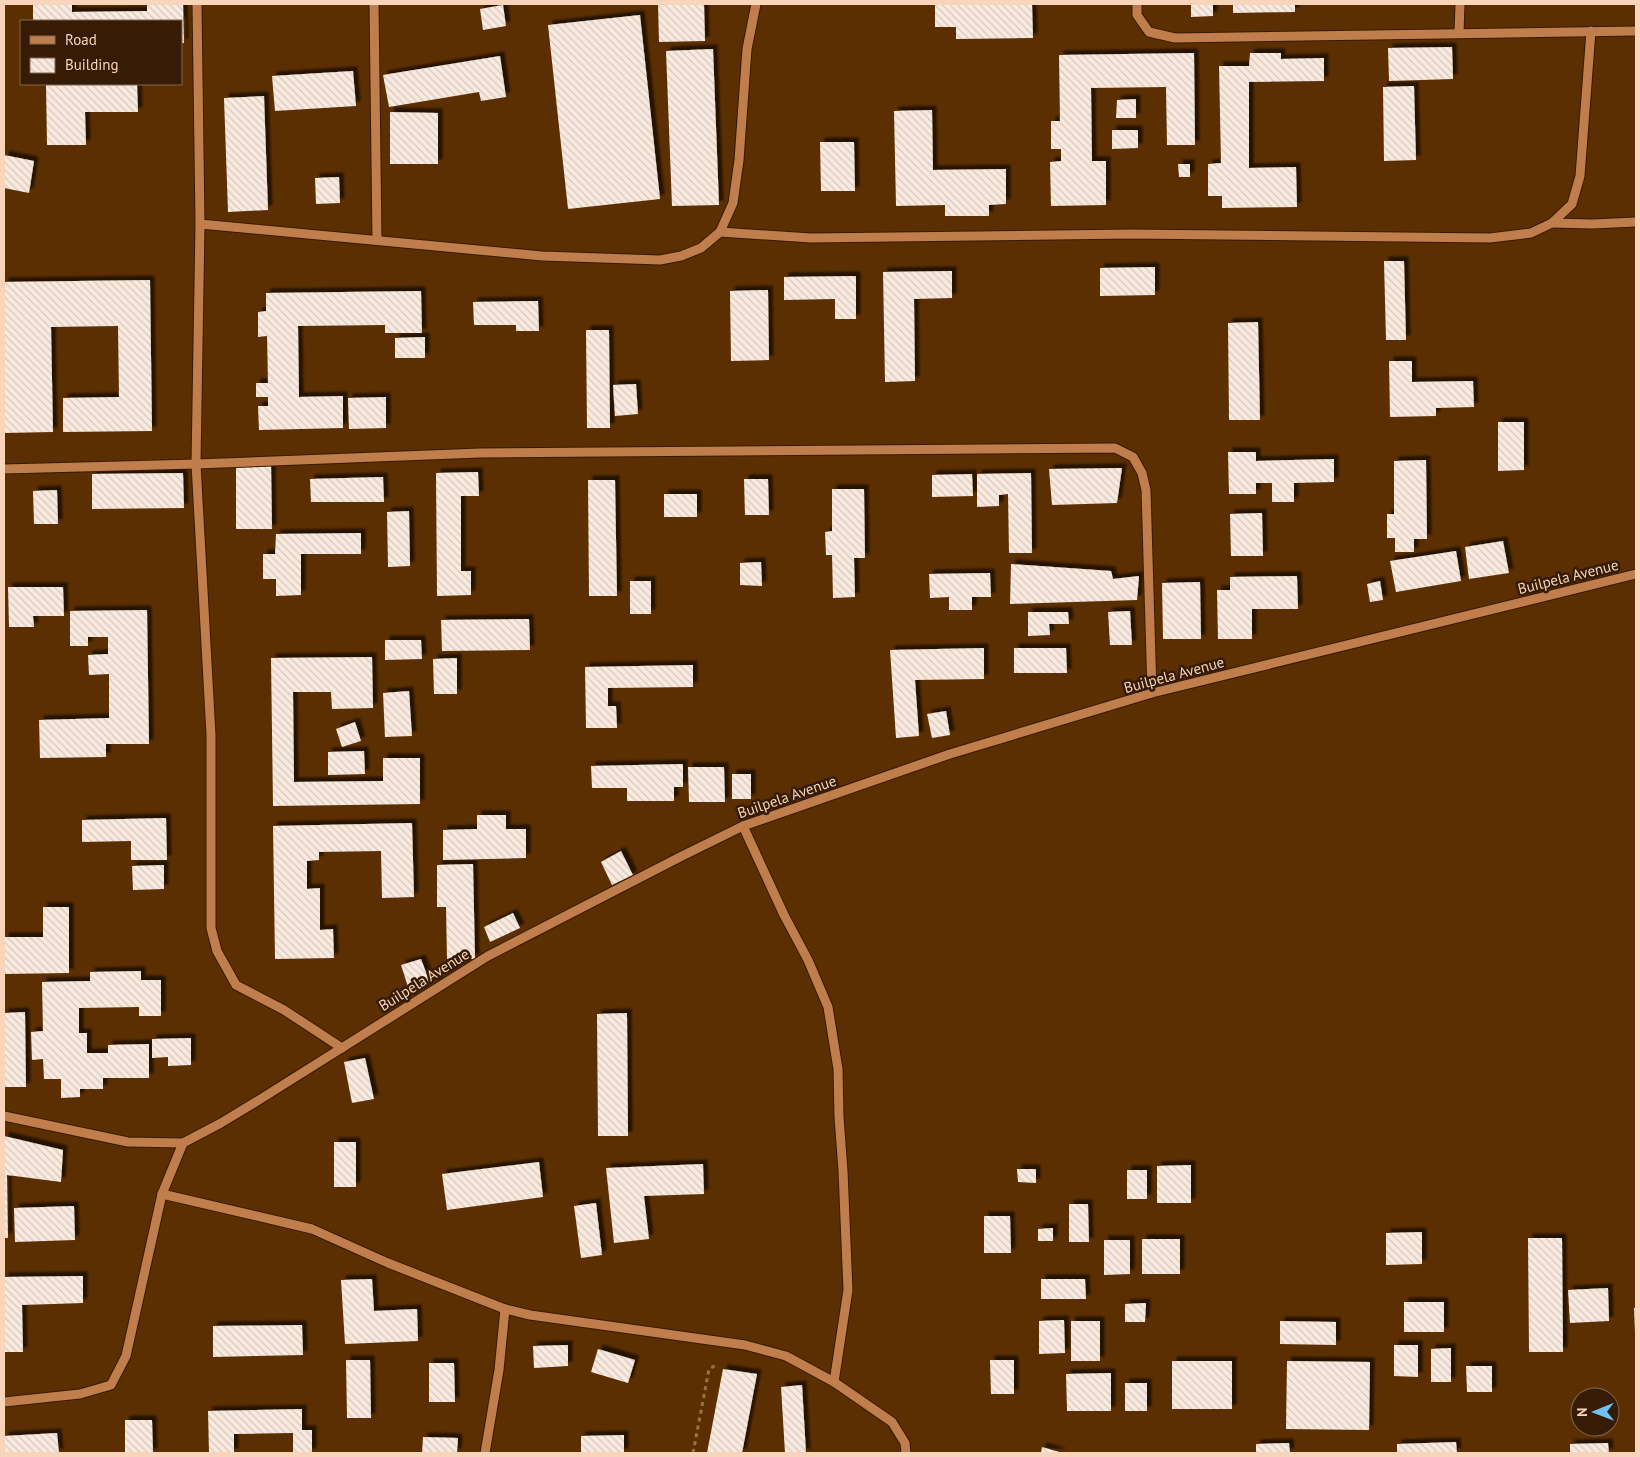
<svg xmlns="http://www.w3.org/2000/svg" width="1640" height="1457" viewBox="0 0 1640 1457" font-family="'PT Sans',sans-serif">
  <style>
    .building { fill: url(#building-back-hatch); filter: url(#shadow) }
    .lines { fill: none; stroke-linecap: round; stroke-linejoin: round }
    .minor-casing { stroke: #391a00; stroke-width: 11 }
    .path { stroke: #9a714c; stroke-width: 3; stroke-dasharray: 4 4; stroke-linecap: butt }
    .minor { stroke: #bf7e4c; stroke-width: 9 }
    .labels { text-anchor: middle; stroke-width: 5; stroke-linejoin: round; paint-order: stroke }
    .street-label { font-size: 15px; fill: #f8d4bb; stroke: #361c06 }
  </style>
  <defs>
    <pattern id="building-back-hatch" width="6" height="6" patternUnits="userSpaceOnUse" patternTransform="scale(1.25)"><rect width="6" height="6" fill="#f9eae0"/><path d="M-1 5l2 2M0 0l6 6M5-1l2 2" fill="none" stroke="#d6c8be"/></pattern>
    <filter id="shadow"><feDropShadow dx="4.5" dy="-4.5" stdDeviation="1" flood-color="#0009"/></filter>
  </defs>
  <rect width="100%" height="100%" fill="#5c2f02"/>
  <g class="building">
    <path d="M33,4H72V12L147,11V4H183L184,43H181V21H33Z"/>
    <path d="M658,4H704L705,41L659,42Z"/>
    <path d="M1009,4H1032L1033,38L956,39V27H935V5Z"/>
    <path d="M1191,4H1213V16L1191,17Z"/>
    <path d="M1233,4H1295V12L1233,13Z"/>
    <path d="M503,5L506,26L483,30L480,9Z"/>
    <path d="M640,15L660,199L568,209L548,25Z"/>
    <path d="M1452,47L1453,79L1389,81L1388,48Z"/>
    <path d="M713,49L719,205L672,206L666,51Z"/>
    <path d="M1194,53L1195,145H1167L1166,87L1091,88L1092,161H1106V205L1051,206L1050,162L1061,161V149H1051V121H1060L1059,55Z"/>
    <path d="M1250,53H1281V59L1324,58V81L1249,82V168L1296,167L1297,207L1222,208V196H1208V164L1221,163L1219,66H1249Z"/>
    <path d="M500,56L506,97L481,101L479,92L389,107L383,75Z"/>
    <path d="M353,71L356,106L275,111L272,76Z"/>
    <path d="M46,84H137L138,112H85L86,145H47Z"/>
    <path d="M1414,86L1416,160L1384,161L1383,87Z"/>
    <path d="M264,96L268,210L228,212L224,98Z"/>
    <path d="M1136,99V118H1116L1117,100Z"/>
    <path d="M932,110L933,170L1006,169V204L989,205V216H945V205L896,206L894,111Z"/>
    <path d="M390,112L438,113V164H390Z"/>
    <path d="M1112,130H1138V148L1112,149Z"/>
    <path d="M820,142H854L855,191H821Z"/>
    <path d="M4,155L34,161L29,193L4,188Z"/>
    <path d="M1178,164H1190V177H1179Z"/>
    <path d="M339,177L340,203L316,204L315,178Z"/>
    <path d="M1384,261H1404L1406,340H1386Z"/>
    <path d="M1155,267V295L1100,296V268Z"/>
    <path d="M952,271V298L914,299L915,381L885,382L883,272Z"/>
    <path d="M856,276V319H835V299L784,300V277Z"/>
    <path d="M150,280L152,431L63,432V398L119,397L118,326L51,327L53,432L4,433V282Z"/>
    <path d="M768,290L769,360L731,361L730,291Z"/>
    <path d="M421,291L422,333H385V325L298,326L299,397L343,396V428L259,430L258,406H268V397H256V383H268L267,336L258,337V312L266,311V293Z"/>
    <path d="M538,301L539,331H516V325H474L473,302Z"/>
    <path d="M1258,322L1260,420H1229L1228,323Z"/>
    <path d="M586,330H609L610,428H587Z"/>
    <path d="M425,337V358H395V338Z"/>
    <path d="M1389,361H1412V382L1473,381L1474,407L1436,408V416L1390,417Z"/>
    <path d="M636,384L638,414L615,416L613,385Z"/>
    <path d="M386,397V428L349,429L348,398Z"/>
    <path d="M1498,422H1524V470L1498,471Z"/>
    <path d="M1228,452H1256V461L1334,459V482L1294,483V502H1272V483H1256V494H1229Z"/>
    <path d="M1426,460L1427,539H1414V552H1395V538H1387V514H1394V461Z"/>
    <path d="M271,464L272,529H236V465Z"/>
    <path d="M1122,468L1117,503L1052,505L1049,469Z"/>
    <path d="M478,472L479,496H461V571H471V595L437,596L436,473Z"/>
    <path d="M183,473L184,508L92,509V474Z"/>
    <path d="M1031,473L1032,553H1009L1008,494L999,495V506L977,507V474Z"/>
    <path d="M972,474L973,496L932,497V475Z"/>
    <path d="M383,477L384,502H311L310,479Z"/>
    <path d="M744,479H768L769,515H745Z"/>
    <path d="M588,480H615L617,596H589Z"/>
    <path d="M832,489H864L865,558H854L855,597L833,598L832,555H826L825,532L832,531Z"/>
    <path d="M57,490L58,524H34L33,491Z"/>
    <rect x="664" y="494" width="33" height="23"/>
    <path d="M409,511L410,566L388,567L387,512Z"/>
    <path d="M1262,513L1263,556H1231L1230,514Z"/>
    <path d="M361,533V554H301V595L276,596V579H263V554H275L276,534Z"/>
    <path d="M1503,541L1509,573L1469,579L1465,547Z"/>
    <path d="M1456,551L1461,581L1396,592L1390,561Z"/>
    <path d="M761,562L762,586L740,585V563Z"/>
    <path d="M1011,564L1111,571L1113,579L1139,576L1137,600L1010,604Z"/>
    <path d="M990,573L991,597H972V610H949V597L930,598L929,574Z"/>
    <path d="M1297,576L1298,609H1252V639H1218L1217,590H1230V577Z"/>
    <rect x="630" y="581" width="21" height="33"/>
    <path d="M1380,581L1383,600L1370,602L1367,584Z"/>
    <path d="M1200,582L1201,639H1163L1162,583Z"/>
    <path d="M8,587H63L64,616H33L34,627H9Z"/>
    <path d="M147,610L149,744H106V757L40,758L39,720L109,718V674L89,675L88,655L108,654V637H88V646H70V611Z"/>
    <path d="M1130,611L1132,645H1110L1108,612Z"/>
    <path d="M1028,612H1068L1069,624H1049L1050,635L1028,636Z"/>
    <path d="M529,619L530,650L442,651L441,620Z"/>
    <path d="M385,640H421L422,659L385,660Z"/>
    <path d="M984,648V679L915,680L919,736L896,738L890,650Z"/>
    <path d="M1014,648H1066L1067,673H1014Z"/>
    <path d="M372,657L373,708L332,709L331,692H293L294,782L383,781V758H420V804L273,806L271,658Z"/>
    <path d="M457,658V694H434L433,659Z"/>
    <path d="M693,665V687L608,688V706H616L617,728H586L585,667Z"/>
    <path d="M409,691L412,736L385,737L383,693Z"/>
    <path d="M946,711L950,735L932,738L927,714Z"/>
    <path d="M355,722L361,741L342,747L336,729Z"/>
    <path d="M364,751L365,774L328,775V752Z"/>
    <path d="M683,764V787H674V801H627V788H592L591,766Z"/>
    <path d="M688,767H724L725,802H689Z"/>
    <rect x="732" y="774" width="19" height="25"/>
    <path d="M477,815H506V829H526V858L443,860V830L477,829Z"/>
    <path d="M166,818L167,860H131V841L82,842V820Z"/>
    <path d="M412,823L414,897L382,898L381,851L319,852V860L307,861V889L320,888V930L333,929L334,958L275,959L273,826Z"/>
    <path d="M621,851L633,875L612,885L601,862Z"/>
    <path d="M473,864L475,959H447L446,907H437V865Z"/>
    <path d="M164,865V889L133,890L132,866Z"/>
    <path d="M43,907H69V973L4,974V937H43Z"/>
    <path d="M513,913L520,928L490,942L484,927Z"/>
    <path d="M421,959L430,983L409,990L401,965Z"/>
    <path d="M141,971V980H161V1016H139V1007L79,1008V1033H87V1053H108V1045L149,1044V1078H103V1089H80V1097L61,1098V1079H44L43,1059L32,1060L31,1032L43,1031L42,982L90,981V972Z"/>
    <path d="M25,1012L26,1087H4V1013Z"/>
    <path d="M627,1013L628,1136H598L597,1014Z"/>
    <path d="M191,1038V1065L168,1066V1057L152,1058V1039Z"/>
    <path d="M365,1058L374,1099L352,1103L344,1062Z"/>
    <path d="M4,1136L63,1150L61,1182L7,1175L8,1238H4Z"/>
    <rect x="334" y="1142" width="22" height="45"/>
    <path d="M539,1162L543,1197L447,1210L442,1174Z"/>
    <path d="M703,1164L704,1194L644,1196L649,1239L614,1243L606,1168Z"/>
    <path d="M1191,1165V1203H1157V1166Z"/>
    <path d="M1017,1169H1036V1183L1018,1182Z"/>
    <rect x="1127" y="1170" width="20" height="29"/>
    <path d="M596,1203L602,1255L581,1258L574,1206Z"/>
    <path d="M1069,1204H1088L1089,1242H1069Z"/>
    <path d="M74,1206L75,1240L15,1242L14,1208Z"/>
    <path d="M984,1216H1010L1011,1253H984Z"/>
    <path d="M1053,1228V1241H1038V1229Z"/>
    <path d="M1422,1232V1264L1386,1265V1233Z"/>
    <path d="M1528,1238H1562L1563,1352H1529Z"/>
    <rect x="1142" y="1239" width="38" height="35"/>
    <path d="M1104,1240H1130V1274L1104,1275Z"/>
    <path d="M83,1276V1303L22,1305L23,1352H4V1277Z"/>
    <path d="M372,1279L374,1311L417,1309L418,1341L345,1344L341,1280Z"/>
    <path d="M1041,1279H1085L1086,1299H1041Z"/>
    <path d="M1608,1288L1609,1321L1570,1323L1568,1290Z"/>
    <rect x="1404" y="1302" width="40" height="30"/>
    <path d="M1146,1303L1145,1322H1125V1304Z"/>
    <path d="M1634,1308H1636V1332H1635Z"/>
    <path d="M1064,1320L1065,1353L1039,1354V1321Z"/>
    <rect x="1071" y="1321" width="29" height="40"/>
    <path d="M1280,1321L1336,1322V1345L1280,1344Z"/>
    <path d="M302,1325L303,1355L213,1357V1326Z"/>
    <path d="M568,1345V1366L534,1368L533,1346Z"/>
    <path d="M1394,1345H1418V1377L1394,1376Z"/>
    <path d="M1451,1348V1382H1431V1349Z"/>
    <path d="M598,1349L635,1360L628,1383L591,1372Z"/>
    <path d="M346,1360H370L371,1418H347Z"/>
    <path d="M990,1360H1014V1394H991Z"/>
    <rect x="1172" y="1361" width="60" height="48"/>
    <path d="M1287,1361L1370,1362L1369,1430L1286,1429Z"/>
    <path d="M429,1363H454L455,1402H429Z"/>
    <path d="M1466,1366H1492V1392H1467Z"/>
    <path d="M723,1369L757,1374L742,1453H707Z"/>
    <path d="M1111,1373V1411H1067L1066,1374Z"/>
    <rect x="1125" y="1383" width="22" height="28"/>
    <path d="M802,1385L806,1453H785L781,1387Z"/>
    <path d="M302,1409V1430H312V1453H293V1433L234,1434V1453H209L208,1411Z"/>
    <path d="M125,1420H152L153,1453H125Z"/>
    <path d="M57,1433L59,1453H5L4,1436Z"/>
    <path d="M624,1435V1453H581V1436Z"/>
    <path d="M423,1437L458,1438L457,1453H422Z"/>
    <path d="M1456,1442L1457,1453H1397V1444Z"/>
    <path d="M1289,1443L1290,1453H1256V1444Z"/>
    <path d="M1608,1443L1609,1453H1570V1444Z"/>
    <path d="M1042,1447L1063,1453H1041Z"/>
  </g>
  <g class="lines">
    <defs>
      <g id="minor">
        <path d="M197,4L200,224L196,464L211,735V928L217,951L236,985L284,1010L342,1048"/>
        <path d="M374,4L377,240"/>
        <path d="M1137,4V15L1149,32L1175,38L1636,31"/>
        <path d="M1459,33L1460,4"/>
        <path d="M1552,223L1592,224L1636,222"/>
        <path d="M200,224L542,256L660,260L681,256L701,248L720,232L733,203L739,160L747,49L756,4"/>
        <path d="M720,232L811,238L1131,234L1490,238L1531,233L1552,223L1572,204L1580,176L1591,31"/>
        <path d="M4,469L196,464L480,453L1115,448L1133,457L1142,473L1146,490L1152,693"/>
        <path d="M743,826L784,915L808,960L828,1007L838,1069L839,1117L843,1171L848,1290L834,1382"/>
        <path d="M4,1116L128,1142L183,1143L221,1123L259,1100L488,956L680,857L743,826L950,754L1152,693L1636,574"/>
        <path d="M162,1194L312,1229L388,1263L505,1309L530,1315L745,1345L786,1356L834,1382L892,1422L905,1443L906,1453"/>
        <path d="M4,1402L80,1394L111,1385L126,1356L162,1194L183,1143"/>
        <path d="M485,1453L499,1370L505,1309"/>
      </g>
    </defs>
    <use href="#minor" class="minor-casing"/>
    <path class="path" d="M693,1453L709,1369L718,1364"/>
    <use href="#minor" class="minor"/>
  </g>
  <g class="labels">
    <g class="street-label">
      <text transform="translate(1568 577) rotate(-14)" y="5">Builpela Avenue</text>
      <text transform="translate(1174 675) rotate(-15)" y="5">Builpela Avenue</text>
      <text transform="translate(787 797) rotate(-19)" y="5">Builpela Avenue</text>
      <text transform="translate(424 980) rotate(-32)" y="5">Builpela Avenue</text>
    </g>
  </g>
  <rect width="1640" height="1457" fill="none" stroke="#f8d4bb" stroke-width="10"/>
  <rect x="20" y="20" width="162" height="65" fill="#361c06" stroke="#84664e"/>
  <rect x="30" y="36" width="25" height="8" fill="#bf7e4c" stroke="#84664e"/>
  <text x="65" y="45" font-size="15" fill="#f8d4bb">Road</text>
  <rect x="30" y="58" width="25" height="15" fill="url(#building-back-hatch)" stroke="#84664e"/>
  <text x="65" y="70" font-size="15" fill="#f8d4bb">Building</text>
  <g transform="translate(1595 1412) rotate(269)"><circle r="24" fill="#361c06" stroke="#84664e"/>
  <path d="M0-4L9 19L0 12L-9 19Z" fill="#70c2f4"/>
  <text y="-8" font-size="14" font-weight="bold" text-anchor="middle" fill="#f8d4bb">N</text>
  </g>
</svg>
